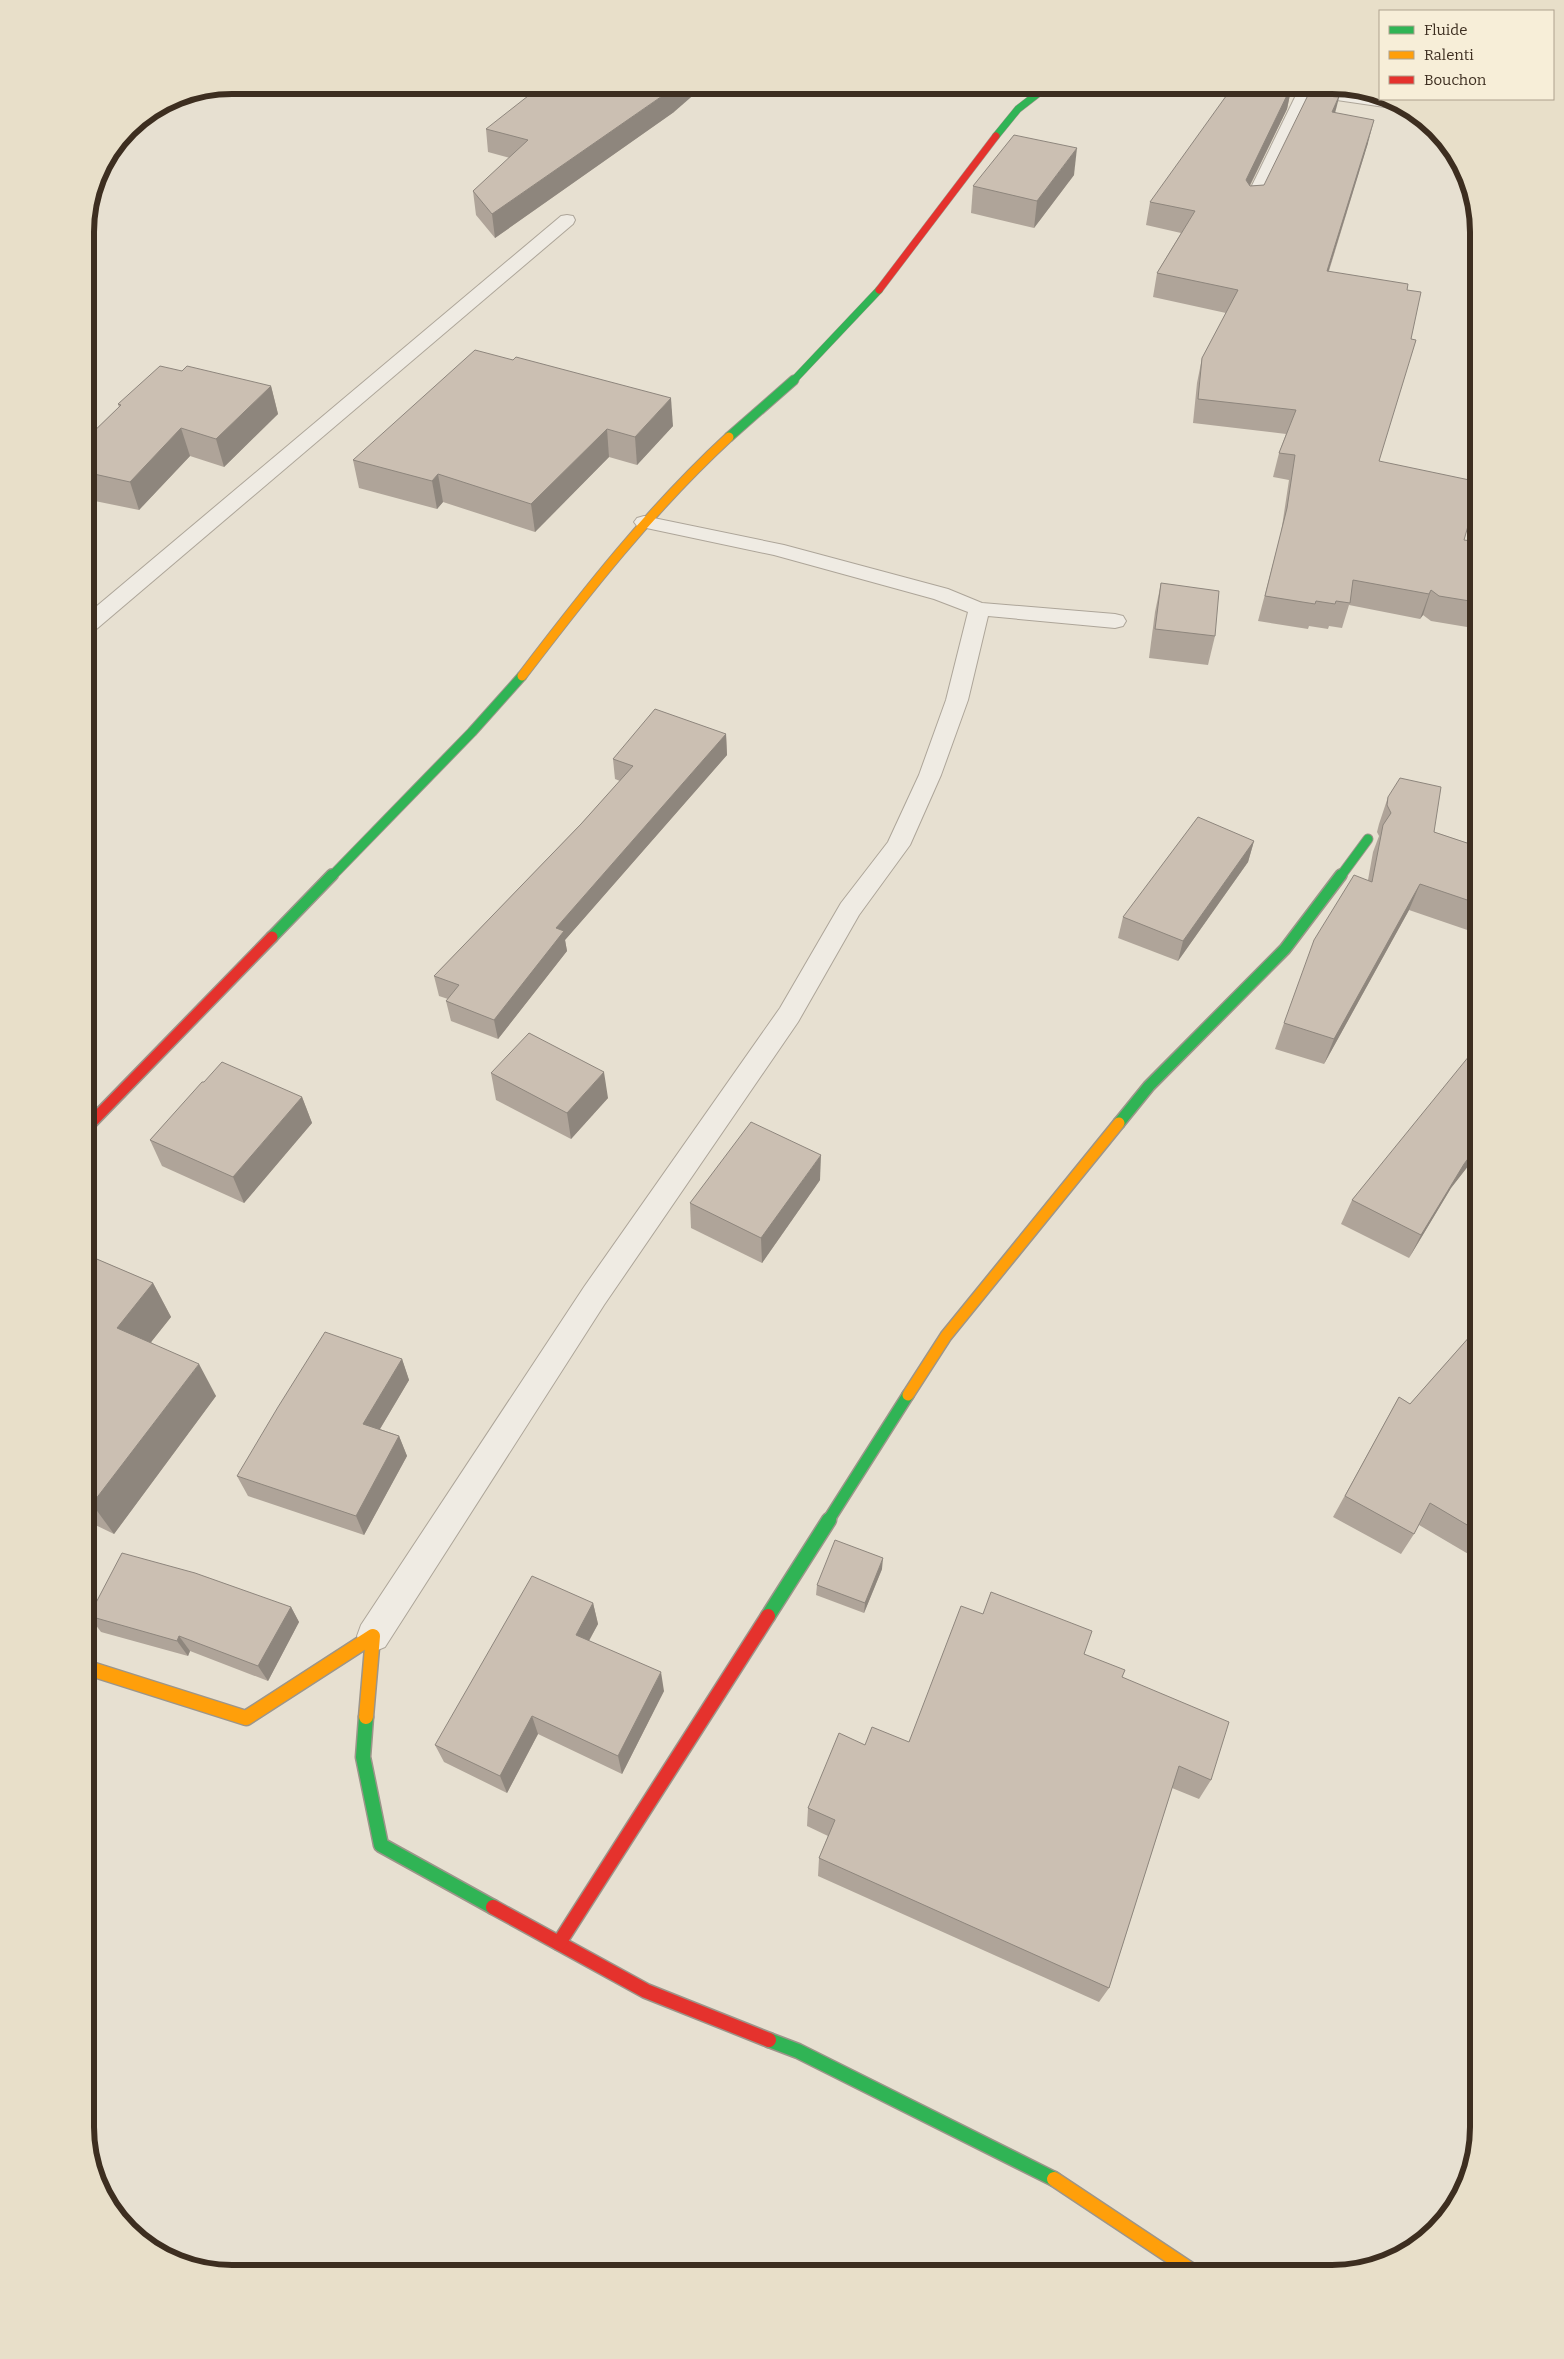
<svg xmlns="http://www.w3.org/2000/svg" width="1564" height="2359" viewBox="0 0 1564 2359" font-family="Bitter,serif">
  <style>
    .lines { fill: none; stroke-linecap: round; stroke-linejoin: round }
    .lane-casing { stroke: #ada599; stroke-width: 2 }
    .street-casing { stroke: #ada599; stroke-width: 2 }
    .fast-far3-casing { stroke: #9c958a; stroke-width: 8 }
    .fast-far2-casing { stroke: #9c958a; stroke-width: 11 }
    .fast-far1-casing { stroke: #9c958a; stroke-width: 14 }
    .fast-casing { stroke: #9c958a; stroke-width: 17 }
    .slow-far2-casing { stroke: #9c958a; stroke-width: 11 }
    .slow-far1-casing { stroke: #9c958a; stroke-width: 14 }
    .slow-casing { stroke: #9c958a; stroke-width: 17 }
    .jam-far2-casing { stroke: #9c958a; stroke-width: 8 }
    .jam-far1-casing { stroke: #9c958a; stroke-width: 14 }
    .jam-casing { stroke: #9c958a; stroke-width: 17 }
    .lane { fill: #efebe3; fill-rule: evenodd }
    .street { fill: #efebe3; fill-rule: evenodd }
    .fast-far3 { stroke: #30b455; stroke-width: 7 }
    .fast-far2 { stroke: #30b455; stroke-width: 9 }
    .fast-far1 { stroke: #30b455; stroke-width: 11 }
    .fast { stroke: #30b455; stroke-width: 14 }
    .slow-far2 { stroke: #ff9f0a; stroke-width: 9 }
    .slow-far1 { stroke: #ff9f0a; stroke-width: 11 }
    .slow { stroke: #ff9f0a; stroke-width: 14 }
    .jam-far2 { stroke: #e5322d; stroke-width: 7 }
    .jam-far1 { stroke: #e5322d; stroke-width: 11 }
    .jam { stroke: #e5322d; stroke-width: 14 }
    .wall { fill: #afa499 }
    .shaded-wall { fill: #8e867d }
    .building { fill: #cbbfb2; stroke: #8e867d }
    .rim { fill: none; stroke: #3d2e20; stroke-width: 6 }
  </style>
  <rect width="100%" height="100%" fill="#e7e0d1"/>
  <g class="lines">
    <defs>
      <path id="lane" d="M1306,86L1314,91L1259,204L1257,208H1245L1243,204L1298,91Z"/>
      <g id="street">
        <path d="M1262,85C1291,85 1393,92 1412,111L1269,90Z"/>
        <path d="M567,215L573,216L575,220L573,224L93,632L85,634V616L561,216Z"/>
        <path d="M644,516L784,545L948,589L982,603L1115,614L1123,616L1126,621L1123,626L1115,628L988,616L968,700L941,775L910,845L859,915L798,1022L604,1305L385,1647L373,1652L361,1647L357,1636L361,1625L584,1287L780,1008L841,903L888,842L919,775L946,700L968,612L934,599L774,555L637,526L634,522L637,518Z"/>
      </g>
      <g id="fast-far3">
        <path d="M996,136L1018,109L1049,85"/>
        <path d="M793,381L879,290"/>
      </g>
      <g id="fast-far2">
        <path d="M729,437L794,380"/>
        <path d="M331,877L472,732L522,676"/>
        <path d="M1340,877L1368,839"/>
      </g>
      <g id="fast-far1">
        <path d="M272,937L332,875"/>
        <path d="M1119,1123L1149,1086L1285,949L1341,875"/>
        <path d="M828,1521L908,1395"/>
      </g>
      <g id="fast">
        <path d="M768,1616L829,1520"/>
        <path d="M366,1717L363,1757L381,1845L493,1907"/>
        <path d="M769,2040L798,2051L1054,2179"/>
      </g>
      <path id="slow-far2" d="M522,676C586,592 651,509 729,437"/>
      <path id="slow-far1" d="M908,1395L946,1336L1119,1123"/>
      <g id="slow">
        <path d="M85,1667L246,1718L373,1636L366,1717"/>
        <path d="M1054,2179L1197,2274"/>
      </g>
      <path id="jam-far2" d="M879,290L996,136"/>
      <path id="jam-far1" d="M85,1129L272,937"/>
      <g id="jam">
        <path d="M493,1907L646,1991L769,2040"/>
        <path d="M559,1943L768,1616"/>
      </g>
    </defs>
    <use href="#lane" class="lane-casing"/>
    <use href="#street" class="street-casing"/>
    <use href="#fast-far3" class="fast-far3-casing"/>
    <use href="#fast-far2" class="fast-far2-casing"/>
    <use href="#fast-far1" class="fast-far1-casing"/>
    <use href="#fast" class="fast-casing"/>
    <use href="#slow-far2" class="slow-far2-casing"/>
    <use href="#slow-far1" class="slow-far1-casing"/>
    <use href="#slow" class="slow-casing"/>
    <use href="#jam-far2" class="jam-far2-casing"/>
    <use href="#jam-far1" class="jam-far1-casing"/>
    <use href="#jam" class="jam-casing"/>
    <use href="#lane" class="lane"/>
    <use href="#street" class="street"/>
    <use href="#fast-far3" class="fast-far3"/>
    <use href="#fast-far2" class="fast-far2"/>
    <use href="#fast-far1" class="fast-far1"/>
    <use href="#fast" class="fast"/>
    <use href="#slow-far2" class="slow-far2"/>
    <use href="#slow-far1" class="slow-far1"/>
    <use href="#slow" class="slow"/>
    <use href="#jam-far2" class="jam-far2"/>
    <use href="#jam-far1" class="jam-far1"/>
    <use href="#jam" class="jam"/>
  </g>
  <g class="wall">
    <path d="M1292,85L1287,109L1250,186L1264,185L1335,113L1368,143L1329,271L1379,461L1464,540L1476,602L1467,627L1431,621L1423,615L1420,619L1349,605L1342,628L1329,626L1328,629L1309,626L1308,629L1258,621L1281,533L1289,480L1273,477L1279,453L1286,434L1193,423L1197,383L1202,358L1226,313L1153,297L1157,273L1181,233L1146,225L1150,202Z"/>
    <path d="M674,112L495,238L476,215L473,191L510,158L488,152L486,129Z"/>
    <path d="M1074,175L1034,228L971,213L973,186Z"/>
    <path d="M513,360L673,426L637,465L609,457L535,532L443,502L437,509L359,488L353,460Z"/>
    <path d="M182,371L271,386L278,414L224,467L190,456L139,510L85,499V440L119,407L118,404Z"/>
    <path d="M1161,583L1215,636L1208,665L1149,658L1155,612Z"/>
    <path d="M726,734L727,755L565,940L567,951L498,1039L451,1021L446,1001L448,999L439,996L434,976L581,824L620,781L615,779L613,759Z"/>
    <path d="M1479,761V780L1473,778Z"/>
    <path d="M1388,797L1434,832L1479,847V934L1409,910L1324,1064L1275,1049L1284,1023L1368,880L1373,852L1379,836L1377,832L1379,824Z"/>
    <path d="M1254,841L1248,862L1178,961L1118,938L1123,917Z"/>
    <path d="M1479,1053V1152L1451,1188L1409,1258L1341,1224L1352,1200Z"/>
    <path d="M491,1073L608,1098L571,1139L496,1100Z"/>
    <path d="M204,1082L302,1097L312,1123L244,1203L162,1166L150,1140Z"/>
    <path d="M820,1180L762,1263L691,1228L690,1203Z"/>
    <path d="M85,1254L153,1283L171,1317L151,1342L216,1396L114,1534L85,1520Z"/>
    <path d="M1479,1326V1544L1470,1555L1419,1525L1414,1534L1401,1554L1333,1517L1399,1397L1410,1404Z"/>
    <path d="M402,1359L409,1380L380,1429L399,1436L407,1456L364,1535L248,1496L237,1476Z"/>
    <path d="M882,1569L864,1613L816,1595L817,1585Z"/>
    <path d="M593,1603L598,1624L589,1641L664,1691L622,1774L538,1734L507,1793L444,1762L435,1745Z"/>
    <path d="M291,1607L299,1622L268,1681L190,1651L188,1656L101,1632L89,1616Z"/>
    <path d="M983,1614L1084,1654L1122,1677L1211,1780L1199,1799L1172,1788L1109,1988L1099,2002L818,1876L819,1858L828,1836L807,1826L808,1808L865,1745L909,1742Z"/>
  </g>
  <g class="shaded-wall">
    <path d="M678,85H705L674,112L495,238L492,214Z"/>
    <path d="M1292,85L1287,109L1241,203L1246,180Z"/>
    <path d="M1340,94L1334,117L1332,112Z"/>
    <path d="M1374,120L1368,143L1321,295L1327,271Z"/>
    <path d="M1077,148L1074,175L1034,228L1037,201Z"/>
    <path d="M271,386L278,414L224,467L216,439Z"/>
    <path d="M671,398L673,426L637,465L635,437Z"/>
    <path d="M181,428L190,456L139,510L130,482Z"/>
    <path d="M607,429L609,457L535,532L531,504Z"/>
    <path d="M438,474L443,502L437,509L432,481Z"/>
    <path d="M1431,590L1423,615L1420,619L1429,594Z"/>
    <path d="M726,734L727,755L565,940L567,951L498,1039L494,1020L556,928Z"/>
    <path d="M1254,841L1248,862L1178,961L1183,941Z"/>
    <path d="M1420,884L1409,910L1324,1064L1334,1039Z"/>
    <path d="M604,1072L608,1098L571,1139L567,1113Z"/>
    <path d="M302,1097L312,1123L244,1203L233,1177Z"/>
    <path d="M1479,1144V1152L1451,1188L1409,1258L1421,1235L1464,1164Z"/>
    <path d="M821,1155L820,1180L762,1263L761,1238Z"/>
    <path d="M153,1283L171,1317L136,1361L117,1328Z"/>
    <path d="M402,1359L409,1380L371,1444L363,1424Z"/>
    <path d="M199,1364L216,1396L114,1534L92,1504Z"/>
    <path d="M399,1436L407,1456L364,1535L356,1516Z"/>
    <path d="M883,1558L882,1569L864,1613L865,1603Z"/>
    <path d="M593,1603L598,1624L581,1655L576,1635Z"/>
    <path d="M291,1607L299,1622L268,1681L258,1666Z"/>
    <path d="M179,1636L190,1651L188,1656L177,1641Z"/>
    <path d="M661,1672L664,1691L622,1774L618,1756Z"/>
    <path d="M532,1716L538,1734L507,1793L500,1776Z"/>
  </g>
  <g class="building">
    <path d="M542,85H678L492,214L473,191L528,140L486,129Z"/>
    <path d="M1234,85H1292L1246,180L1250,186L1264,185L1311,89L1340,94L1332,112L1374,120L1327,271L1408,284L1407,290L1421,292L1411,339L1416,340L1379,461L1479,482V488L1464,540L1479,542V584L1476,602L1439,596L1431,590L1429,594L1353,580L1350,603L1336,601L1335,604L1316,601L1315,604L1265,596L1287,508L1295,455L1279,453L1296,410L1198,399L1202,358L1238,290L1157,273L1195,211L1150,202Z"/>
    <path d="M1014,135L1077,148L1037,201L973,186Z"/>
    <path d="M475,350L513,360L516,357L671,398L635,437L607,429L531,504L438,474L432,481L353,460Z"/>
    <path d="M160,366L182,371L187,366L271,386L216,439L181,428L130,482L85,472V440L121,405L118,404Z"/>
    <path d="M1161,583L1219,591L1215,636L1155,629Z"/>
    <path d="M655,709L726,734L556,928L564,931L494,1020L446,1001L459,985L434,976L581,824L633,766L613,759Z"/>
    <path d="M1400,778L1441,787L1434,832L1479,847V904L1420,884L1334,1039L1284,1023L1314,940L1354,875L1372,882L1383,825L1391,813L1387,805L1388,797Z"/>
    <path d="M1198,817L1254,841L1183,941L1123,917Z"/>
    <path d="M529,1033L604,1072L567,1113L491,1073Z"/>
    <path d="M1474,1050L1479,1053V1144L1464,1164L1421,1235L1352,1200Z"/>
    <path d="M222,1062L302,1097L233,1177L150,1140L202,1082H204Z"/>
    <path d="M751,1122L821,1155L761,1238L690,1203Z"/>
    <path d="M85,1254L153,1283L117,1328L199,1364L92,1504L85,1501Z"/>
    <path d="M1479,1326V1532L1430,1503L1414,1534L1345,1496L1399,1397L1410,1404Z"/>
    <path d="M325,1332L402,1359L363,1424L399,1436L356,1516L237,1476L278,1407Z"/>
    <path d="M835,1540L883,1558L865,1603L817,1585Z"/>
    <path d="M122,1553L195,1573L291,1607L258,1666L179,1636L177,1641L89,1616Z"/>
    <path d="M532,1576L593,1603L576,1635L661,1672L618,1756L532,1716L500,1776L435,1745Z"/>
    <path d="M991,1592L1092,1631L1084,1654L1125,1670L1122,1677L1229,1722L1211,1780L1179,1766L1109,1988L819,1858L835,1820L808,1808L839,1733L865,1745L872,1727L909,1742L961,1606L983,1614Z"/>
  </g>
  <path d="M0 0H1564V2359H0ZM232 94H1332A138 138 0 0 1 1470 232V2127A138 138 0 0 1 1332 2265H232A138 138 0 0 1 94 2127V232A138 138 0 0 1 232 94Z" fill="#e8dfc9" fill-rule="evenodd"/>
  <path class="rim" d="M232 94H1332A138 138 0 0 1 1470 232V2127A138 138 0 0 1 1332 2265H232A138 138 0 0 1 94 2127V232A138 138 0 0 1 232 94Z"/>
  <rect x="1379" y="10" width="175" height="90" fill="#f7eed8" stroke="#ada18e"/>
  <rect x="1389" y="26" width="25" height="8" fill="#30b455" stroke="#ada18e"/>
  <text x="1424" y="35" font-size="15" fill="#3d2e20">Fluide</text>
  <rect x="1389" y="51" width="25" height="8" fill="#ff9f0a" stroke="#ada18e"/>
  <text x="1424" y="60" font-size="15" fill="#3d2e20">Ralenti</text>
  <rect x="1389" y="76" width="25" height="8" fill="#e5322d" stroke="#ada18e"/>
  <text x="1424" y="85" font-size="15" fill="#3d2e20">Bouchon</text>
</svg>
